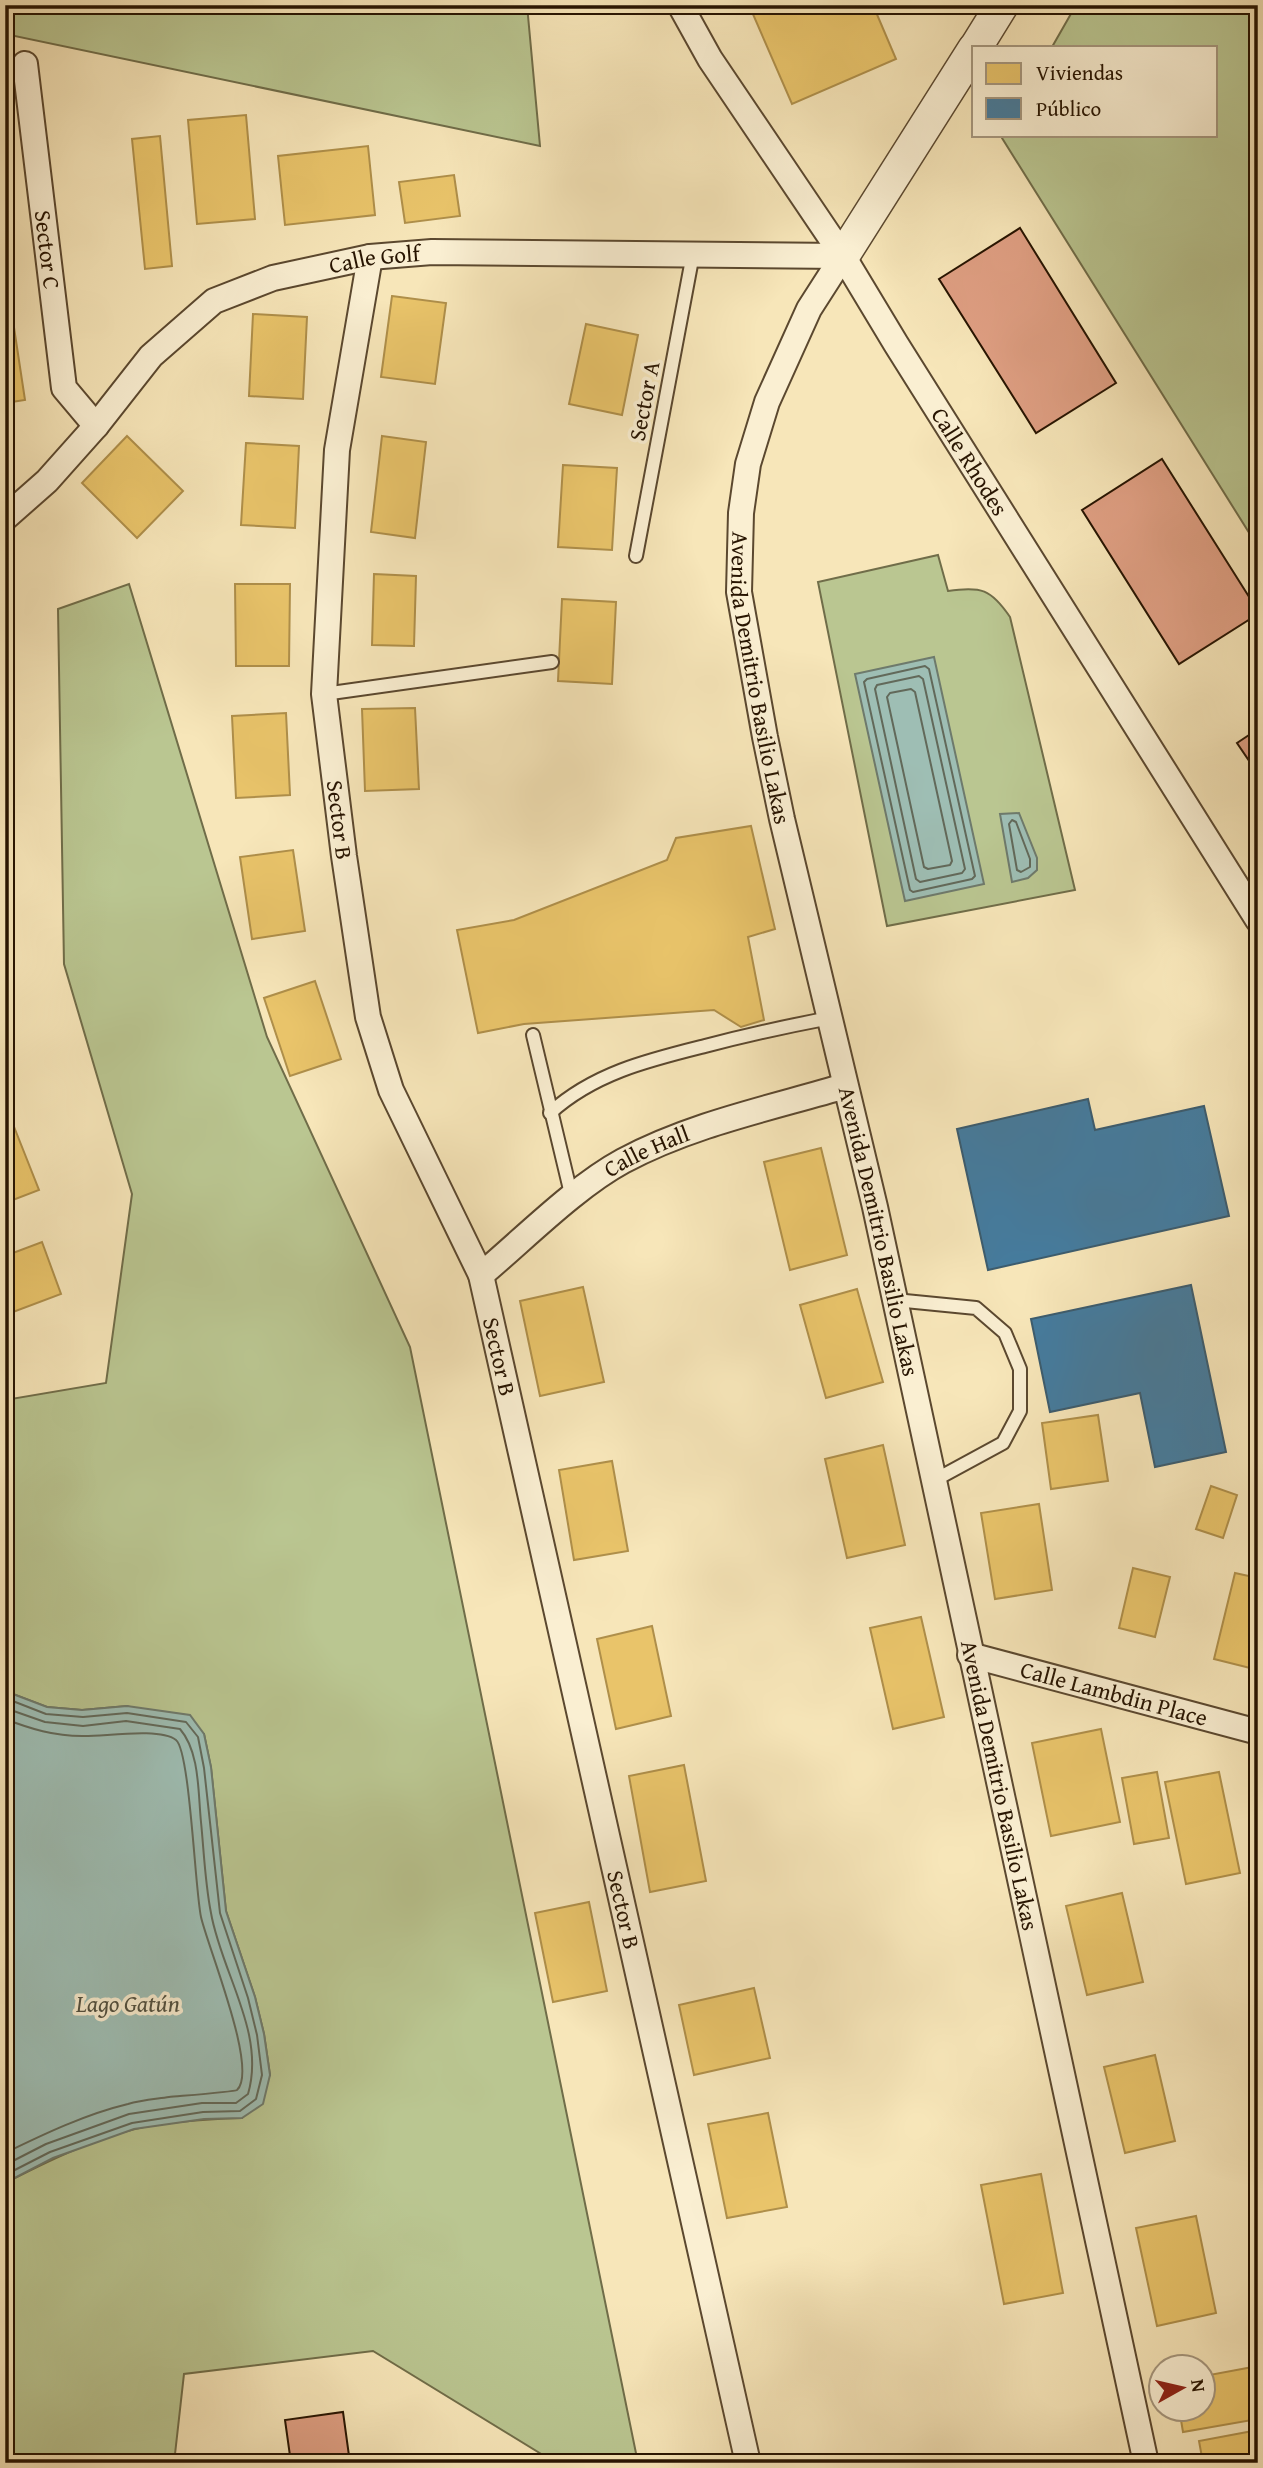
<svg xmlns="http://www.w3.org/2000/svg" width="1263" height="2468" viewBox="0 0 1263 2468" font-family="'Gentium Book Plus',serif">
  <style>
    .green { fill: #bac691; stroke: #706d49; stroke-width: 2 }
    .water { fill: #9ebeb4; stroke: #6e7a6c; stroke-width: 2 }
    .homes { fill: #e9c46a; stroke: #af8f4a; stroke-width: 2 }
    .public { fill: #457b9d; stroke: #3c5c6e; stroke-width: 2 }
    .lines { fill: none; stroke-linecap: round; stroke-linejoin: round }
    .shore { stroke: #62695a; stroke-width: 2 }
    .building { fill: #df9f83; stroke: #271401; stroke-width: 2 }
    .service-casing { stroke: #5b482f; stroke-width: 16 }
    .minor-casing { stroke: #5b482f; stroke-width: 28 }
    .tertiary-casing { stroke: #5b482f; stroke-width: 35 }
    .service { stroke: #faefd2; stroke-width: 12 }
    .minor { stroke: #faefd2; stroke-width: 24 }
    .tertiary { stroke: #faefd2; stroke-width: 32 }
    .labels { text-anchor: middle; stroke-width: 7; stroke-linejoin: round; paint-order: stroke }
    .street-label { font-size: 23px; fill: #271401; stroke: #faefd2 }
    .water-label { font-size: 24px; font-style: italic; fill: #515040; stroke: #faefd2 }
  </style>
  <rect width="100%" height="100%" fill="#f7e6b9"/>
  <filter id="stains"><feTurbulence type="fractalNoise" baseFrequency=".00286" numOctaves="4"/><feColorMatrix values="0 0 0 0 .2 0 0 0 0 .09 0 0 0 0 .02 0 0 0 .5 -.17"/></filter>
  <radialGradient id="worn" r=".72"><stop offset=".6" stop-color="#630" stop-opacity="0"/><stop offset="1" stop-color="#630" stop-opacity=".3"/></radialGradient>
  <g class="green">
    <path d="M5,5H527L540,146L5,34Z"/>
    <path d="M1076,5H1258V547L1002,138L1004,135H1216V47H1052Z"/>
    <path d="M938,555L948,591C981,586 991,589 1010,617L1075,890L887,926L818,582Z"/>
    <path d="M129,584L267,1037L410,1347L638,2463H556L373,2351L184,2374L174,2463H5V2183C44,2163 93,2139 135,2129C170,2121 207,2119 242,2118L270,2075L264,2034L255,1997L226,1911L211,1768L204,1734L127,1706L82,1710L47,1707L5,1691V1400L106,1383L132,1194L64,964L58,609Z"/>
  </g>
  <g class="water">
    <path d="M934,657L984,884L905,901L855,674Z"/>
    <path d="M1019,813L1037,858V870L1028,878L1012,882L1000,814Z"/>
    <path d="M5,1691L47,1707L82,1710L127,1706L190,1715L204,1734L211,1767L226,1911L255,1997L264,2034L270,2075L263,2104L242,2118L204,2119L134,2129L53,2158L5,2183Z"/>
  </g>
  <g class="homes">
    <path d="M749,5H873L896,59L792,104Z"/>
    <path d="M246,115L255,219L197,224L188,120Z"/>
    <path d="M160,136L172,266L145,269L132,139Z"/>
    <path d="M368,146L375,215L285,225L278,156Z"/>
    <path d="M454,175L460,216L405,223L399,182Z"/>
    <path d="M392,296L446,303L435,384L381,377Z"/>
    <path d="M253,314L307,317L303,399L249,396Z"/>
    <path d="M13,321L25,400L5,403V322Z"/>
    <path d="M586,324L638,335L622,415L569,404Z"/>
    <path d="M127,436L183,491L137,538L82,483Z"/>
    <path d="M382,436L426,442L415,538L371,532Z"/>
    <path d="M246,443L299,446L295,528L241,525Z"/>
    <path d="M563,465L617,468L612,550L558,547Z"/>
    <path d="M374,574L416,576L414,646L372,645Z"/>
    <path d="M235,584H290L289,666H236Z"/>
    <path d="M562,599L616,602L612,684L558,681Z"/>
    <path d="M415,708L419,789L365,791L362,709Z"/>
    <path d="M286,713L290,795L236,798L232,716Z"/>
    <path d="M751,826L775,929L748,937L764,1020L741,1027L714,1010L524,1024L478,1033L457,930L514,920L667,860L676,838Z"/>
    <path d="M293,850L305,931L252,939L240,857Z"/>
    <path d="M315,981L341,1059L290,1076L264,998Z"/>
    <path d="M5,1104L39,1190L5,1203Z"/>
    <path d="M821,1148L847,1255L790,1270L764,1162Z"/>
    <path d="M42,1242L61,1294L5,1315V1256Z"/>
    <path d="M583,1287L604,1382L540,1396L520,1301Z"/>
    <path d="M857,1289L883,1382L826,1398L800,1305Z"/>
    <path d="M1098,1415L1108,1481L1051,1489L1042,1423Z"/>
    <path d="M883,1445L905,1545L847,1558L825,1459Z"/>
    <path d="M612,1461L628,1551L574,1560L559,1470Z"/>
    <path d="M1211,1486L1237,1495L1223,1538L1196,1529Z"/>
    <path d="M1039,1504L1052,1590L995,1599L981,1513Z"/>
    <path d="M1133,1568L1170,1577L1155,1637L1119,1628Z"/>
    <path d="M1235,1573L1258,1578V1670L1214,1659Z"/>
    <path d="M921,1617L944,1717L893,1729L870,1628Z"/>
    <path d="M652,1626L671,1716L616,1729L597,1639Z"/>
    <path d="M1101,1729L1120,1822L1051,1836L1032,1743Z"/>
    <path d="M684,1765L706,1881L650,1892L629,1776Z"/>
    <path d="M1157,1772L1169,1838L1134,1844L1122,1778Z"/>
    <path d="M1219,1772L1240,1873L1186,1884L1165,1782Z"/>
    <path d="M1122,1893L1143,1982L1087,1995L1066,1906Z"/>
    <path d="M589,1902L607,1991L553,2002L535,1913Z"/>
    <path d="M754,1988L770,2058L694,2075L679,2005Z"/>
    <path d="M1155,2055L1175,2141L1125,2153L1104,2067Z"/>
    <path d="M768,2113L787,2207L727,2218L708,2124Z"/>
    <path d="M1041,2174L1063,2293L1004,2304L981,2185Z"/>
    <path d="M1196,2216L1216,2313L1157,2326L1136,2228Z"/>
    <path d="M1258,2366V2419L1183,2432L1179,2408H1204V2376Z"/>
    <path d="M1258,2430V2463H1203L1199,2441Z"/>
  </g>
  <g class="public">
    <path d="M1088,1099L1095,1130L1204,1106L1229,1216L988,1270L957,1129Z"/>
    <path d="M1191,1285L1226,1452L1155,1467L1140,1393L1050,1412L1031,1319Z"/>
  </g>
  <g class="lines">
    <g class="shore">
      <path d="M925,666L929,669L975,876L972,879L913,892L910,890L864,682L867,679Z"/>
      <path d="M919,676L923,679L965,869L962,873L920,882L916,879L875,689L877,685Z"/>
      <path d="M911,689L915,692L952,861L950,865L928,869L924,867L887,697L890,693Z"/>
      <path d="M1012,820L1016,822L1030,859V867L1021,872L1017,870L1009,824Z"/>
      <path d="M5,1698L46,1714L83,1717L127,1713L186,1722L198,1737L204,1768L220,1913L248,1998L257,2035L262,2075L256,2099L240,2111L203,2112L132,2123L50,2152L5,2175"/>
      <path d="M5,1708L45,1722L83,1726L126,1721L180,1729C200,1752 198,1793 201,1822C204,1852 205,1883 211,1913C221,1972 266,2033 248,2094L236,2103H202L129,2114L46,2144L5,2165"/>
      <path d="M5,1719C31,1729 54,1736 82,1736C102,1737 159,1727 176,1740C190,1751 195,1890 201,1917C207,1945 259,2070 237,2090C234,2092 179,2096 169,2097C156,2099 141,2100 128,2104C86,2114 44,2134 5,2153"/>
    </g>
  </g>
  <g class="building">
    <path d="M1020,228L1116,383L1036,433L939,279Z"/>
    <path d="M1162,459L1258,611V614L1179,664L1082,510Z"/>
    <path d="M1258,729V774L1237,743Z"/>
    <path d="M343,2412L350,2463H291L285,2420Z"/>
  </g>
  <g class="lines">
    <defs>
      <g id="service">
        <path d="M636,556L693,254"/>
        <path d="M324,694L552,662"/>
        <path d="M533,1035L572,1198"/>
        <path d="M550,1113C594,1073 649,1060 705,1046C747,1035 788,1026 830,1018"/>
        <path d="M895,1300L976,1308L1005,1333L1020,1369V1411L1003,1443L933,1481"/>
      </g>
      <g id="minor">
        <path id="s1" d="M680,5L710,59L843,256L896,344L1258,920"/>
        <path id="s2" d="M25,64L64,388L96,426"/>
        <path id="s3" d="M843,256L809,309L767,402L748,464L741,513L739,592L765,737L782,819L875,1207L1146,2463"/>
        <path id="s4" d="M370,257L337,450L324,694L344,856L368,1017L391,1090L481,1275L748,2463"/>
        <path id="s5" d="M5,518L47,481L96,426L151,356L214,301L273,278L370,257L432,252L843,256"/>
        <path id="s6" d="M481,1275C524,1239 575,1187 623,1161C692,1124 771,1108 845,1086"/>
        <path id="s7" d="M970,1655L1258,1732"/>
      </g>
      <g id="tertiary">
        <path d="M976,47L1002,5"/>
        <path d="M843,256L974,49"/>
      </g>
    </defs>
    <use href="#service" class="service-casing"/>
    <use href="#minor" class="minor-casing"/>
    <use href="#tertiary" class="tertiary-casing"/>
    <use href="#service" class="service"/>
    <use href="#minor" class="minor"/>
    <use href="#tertiary" class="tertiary"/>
  </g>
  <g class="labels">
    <g class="street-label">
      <text dy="8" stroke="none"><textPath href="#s2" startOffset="187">Sector C</textPath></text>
      <text dy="8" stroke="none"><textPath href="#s5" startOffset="469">Calle Golf</textPath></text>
      <text transform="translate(644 401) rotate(-79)" y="8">Sector A</text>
      <text dy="8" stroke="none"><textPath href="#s1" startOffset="541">Calle Rhodes</textPath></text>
      <text dy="8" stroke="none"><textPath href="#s3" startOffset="446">Avenida Demitrio Basilio Lakas</textPath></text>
      <text dy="8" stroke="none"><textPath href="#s4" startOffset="567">Sector B</textPath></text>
      <text dy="8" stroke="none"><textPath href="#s6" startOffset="208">Calle Hall</textPath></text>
      <text dy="8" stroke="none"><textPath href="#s3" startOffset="1013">Avenida Demitrio Basilio Lakas</textPath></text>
      <text dy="8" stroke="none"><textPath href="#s4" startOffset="1132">Sector B</textPath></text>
      <text dy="8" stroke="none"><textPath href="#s7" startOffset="149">Calle Lambdin Place</textPath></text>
      <text dy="8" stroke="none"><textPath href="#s3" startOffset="1580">Avenida Demitrio Basilio Lakas</textPath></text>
      <text dy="8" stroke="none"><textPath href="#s4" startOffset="1699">Sector B</textPath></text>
    </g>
    <g class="water-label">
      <text x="128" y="2012">Lago Gatún</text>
    </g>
  </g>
  <rect width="1263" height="2468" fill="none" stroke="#f7e6b9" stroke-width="28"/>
  <rect x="7" y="7" width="1249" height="2454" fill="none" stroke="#271401" stroke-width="3.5"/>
  <rect x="14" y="14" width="1235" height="2440" fill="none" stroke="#271401" stroke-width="2"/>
  <rect x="972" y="46" width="245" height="91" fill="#faefd2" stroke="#a6977e" stroke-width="2"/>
  <rect x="986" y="63" width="35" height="21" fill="#e9c46a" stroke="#a6977e" stroke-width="2"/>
  <text x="1036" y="80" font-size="21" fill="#271401">Viviendas</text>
  <rect x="986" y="98" width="35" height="21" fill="#457b9d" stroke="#a6977e" stroke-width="2"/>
  <text x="1036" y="116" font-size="21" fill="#271401">Público</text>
  <g transform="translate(1182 2388) rotate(82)"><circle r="33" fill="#faefd2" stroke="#a6977e" stroke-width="2"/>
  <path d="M0-5L12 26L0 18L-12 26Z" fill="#8f2418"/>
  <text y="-10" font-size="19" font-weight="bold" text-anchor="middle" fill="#271401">N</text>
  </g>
  <rect width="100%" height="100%" filter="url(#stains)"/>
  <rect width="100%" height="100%" fill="url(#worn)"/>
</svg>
